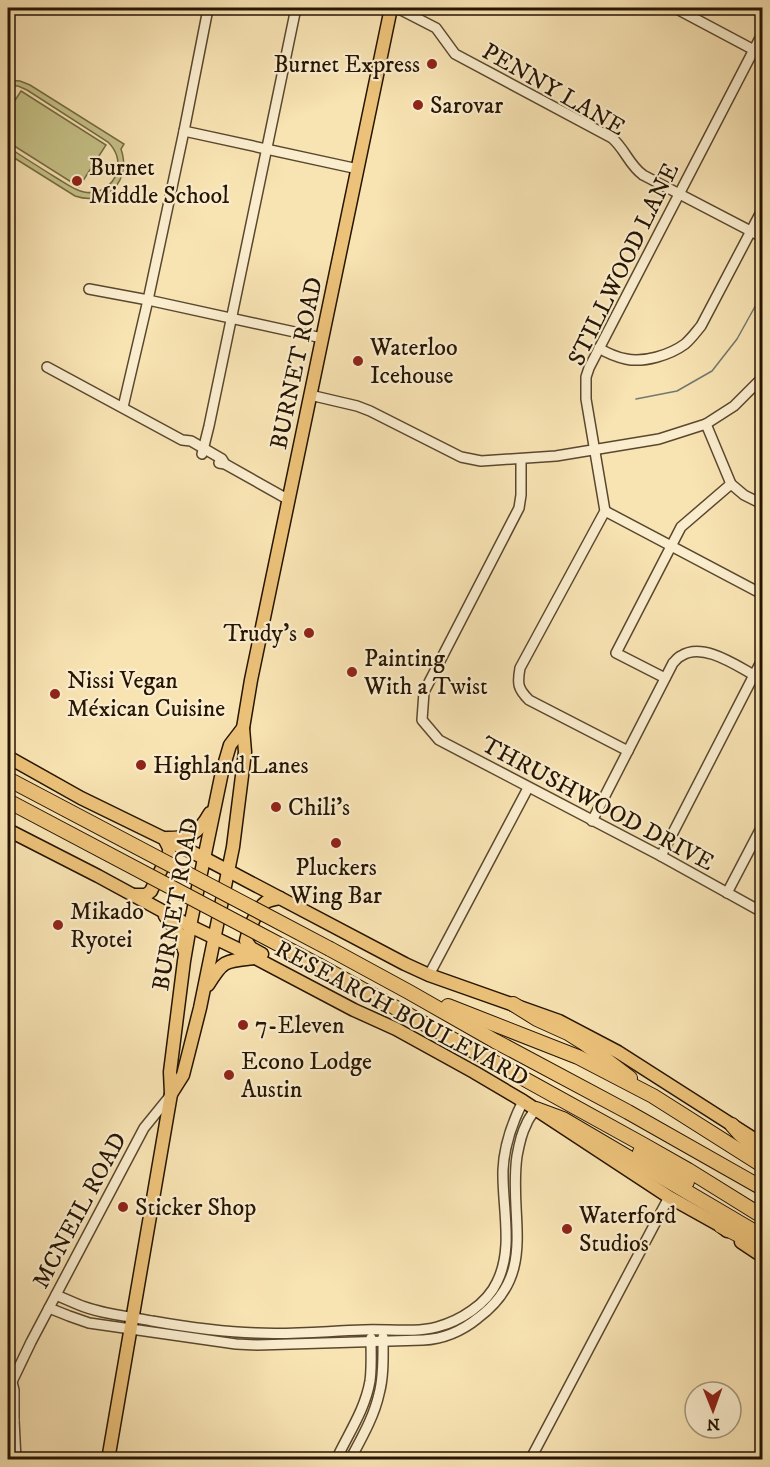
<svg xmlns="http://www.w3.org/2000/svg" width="770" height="1467" viewBox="0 0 770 1467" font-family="'IM FELL DW Pica',serif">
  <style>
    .green { fill: #c5c187; stroke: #766b44; stroke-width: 1.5 }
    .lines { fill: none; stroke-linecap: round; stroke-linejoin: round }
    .stream { stroke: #70796f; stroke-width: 1.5 }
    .minor-casing { stroke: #5a482e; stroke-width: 12 }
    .major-casing { stroke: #261502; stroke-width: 15 }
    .highway-casing { stroke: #261502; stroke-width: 16 }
    .minor { stroke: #faedce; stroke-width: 9 }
    .major { stroke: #ecc27a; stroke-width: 12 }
    .highway { stroke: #ecc27a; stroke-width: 14 }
    .highway-bridge-casing { stroke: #261502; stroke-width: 16; stroke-linecap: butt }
    .highway-bridge { stroke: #ecc27a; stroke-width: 14 }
    .poi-dot { fill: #8f2418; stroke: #faedce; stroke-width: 2 }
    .labels { text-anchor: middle; stroke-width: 4.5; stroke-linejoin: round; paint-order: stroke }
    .poi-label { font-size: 24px; fill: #261502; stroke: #faedce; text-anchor: start }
    .street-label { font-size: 24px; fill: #261502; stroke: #faedce }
  </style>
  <rect width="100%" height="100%" fill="#f8e3b3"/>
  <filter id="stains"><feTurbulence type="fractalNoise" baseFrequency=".00333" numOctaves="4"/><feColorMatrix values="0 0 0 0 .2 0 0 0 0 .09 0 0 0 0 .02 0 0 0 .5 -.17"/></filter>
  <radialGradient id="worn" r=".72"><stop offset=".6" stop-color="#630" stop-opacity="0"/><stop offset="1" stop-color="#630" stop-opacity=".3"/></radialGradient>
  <g class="green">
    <path d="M8,80L20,81L30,85L124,144L121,149C132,180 107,207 75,196L8,154V147C23,157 39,167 55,177C64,182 74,190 84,192C98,195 113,186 117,172C120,160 116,150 108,142L27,90L18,86H8Z"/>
    <path d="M21,91L106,145L79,187L8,142V111Z"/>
  </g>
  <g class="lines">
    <path class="stream" d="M636,399L677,391L712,371L737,339L762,294"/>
    <defs>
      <g id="minor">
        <path d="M390,8L401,10L436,28L455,54L612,138C625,149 629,165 643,175L762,237"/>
        <path d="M675,8L754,50"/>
        <path d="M184,131L358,169"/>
        <path d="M89,289L148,300L322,338"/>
        <path d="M599,348C607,353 616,357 626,359C644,363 670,355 685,344C691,339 696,332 701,326L762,210"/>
        <path d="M47,367L182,440L191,441L222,459L225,464"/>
        <path d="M310,395L357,406L370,411L461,457L481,461L556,456L659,439L706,424L734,406L762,378"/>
        <path d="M123,407L148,300L184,131L207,14L206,8"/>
        <path d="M706,424L731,484L744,495L762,504"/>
        <path d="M202,454L209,426L296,8"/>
        <path d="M521,459V495L519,508L424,692L422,720L439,740L661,856L762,912"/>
        <path d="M219,463L225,464L289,500"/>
        <path d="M605,511L762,594"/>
        <path d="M665,678L616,653L681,527L731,484"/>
        <path d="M628,751L529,700C518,689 517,684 520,668L605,511L586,399V377L589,368L762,34"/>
        <path d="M592,821L673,663C676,660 678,657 681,656C702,642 734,664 754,675"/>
        <path d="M661,856L754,675L762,660"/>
        <path d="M727,893L762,826"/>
        <path d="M429,975L528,788"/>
        <path d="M56,1295C63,1298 70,1301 77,1304C100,1314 128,1316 152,1321C186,1327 221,1332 256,1333C292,1335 328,1331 364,1330C388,1329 414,1333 437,1327C460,1321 487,1304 497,1282C514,1248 502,1207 503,1170C504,1146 512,1123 523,1101"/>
        <path d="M49,1308L69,1316L89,1323L236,1344L257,1345L423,1340C443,1339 462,1331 478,1318C539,1273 508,1218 517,1156C519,1145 521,1134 526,1125C528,1119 532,1114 536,1109"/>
        <path d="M12,1382L14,1390V1420"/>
        <path d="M8,1390L31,1342L144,1128L170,1096"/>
        <path d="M8,1414L14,1420L16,1460"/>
        <path d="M336,1460C348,1434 365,1410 370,1381C372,1367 371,1352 371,1338"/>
        <path d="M350,1460C361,1439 374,1417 379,1394C384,1376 383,1355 383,1337"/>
        <path d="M530,1460L669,1197"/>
      </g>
      <g id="major">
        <path d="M8,757L81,798L204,858L405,964L429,975L559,1021L618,1052L762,1144"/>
        <path d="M8,830L98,876L190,926L244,952L354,1010L396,1029L474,1072L523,1101L669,1197L721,1226L727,1231"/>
        <path d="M167,838C191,838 198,834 210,813"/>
        <path d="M134,895H146L151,891L169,853V848L164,838"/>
        <path d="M165,916L179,934L184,950"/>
        <path d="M262,954L251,948L246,941C248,931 257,908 266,902C269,900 275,899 280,898"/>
        <path d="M208,985C223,960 225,961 254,958"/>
        <path d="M171,1094L183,1075L200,1008L233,847L245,752L243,728L251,680L391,8"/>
        <path d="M741,1242L762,1256"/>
        <path d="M108,1460L171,1094L170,1072L184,961L190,926L222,772L230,745L243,728"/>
      </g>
      <g id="highway">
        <path d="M330,949L409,992L495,1041L628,1112L762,1188"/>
        <path d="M320,966L642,1144L688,1170L762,1216"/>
        <path d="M513,1004L537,1019L568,1033L584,1043L630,1078"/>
        <path d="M448,1006L578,1057L653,1096L762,1165"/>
        <path d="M536,1109L563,1119L762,1236"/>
        <path d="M732,1125L739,1133L762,1153"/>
        <path d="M640,1152L687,1182"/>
        <path d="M721,1226L762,1247"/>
      </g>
    </defs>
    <use href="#minor" class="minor-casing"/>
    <use href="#major" class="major-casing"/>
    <use href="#highway" class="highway-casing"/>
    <use href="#minor" class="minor"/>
    <use href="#major" class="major"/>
    <use href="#highway" class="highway"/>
    <defs>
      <g id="highway-bridge">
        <path d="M8,779L330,949"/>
        <path d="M8,801L320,966"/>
      </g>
    </defs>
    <use href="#highway-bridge" class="highway-bridge-casing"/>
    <use href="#highway-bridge" class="highway-bridge"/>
  </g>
  <g class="poi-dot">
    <circle cx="432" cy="64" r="6"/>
    <circle cx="418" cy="105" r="6"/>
    <circle cx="77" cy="181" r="6"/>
    <circle cx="358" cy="361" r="6"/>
    <circle cx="309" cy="633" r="6"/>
    <circle cx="352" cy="672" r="6"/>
    <circle cx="55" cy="694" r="6"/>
    <circle cx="141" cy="765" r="6"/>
    <circle cx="276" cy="807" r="6"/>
    <circle cx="336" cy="843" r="6"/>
    <circle cx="58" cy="925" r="6"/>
    <circle cx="243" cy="1025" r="6"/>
    <circle cx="229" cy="1075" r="6"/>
    <circle cx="123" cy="1207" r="6"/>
    <circle cx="567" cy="1229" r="6"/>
  </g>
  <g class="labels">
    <g class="poi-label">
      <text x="420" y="72" text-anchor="end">Burnet Express</text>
      <text x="430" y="113">Sarovar</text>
      <text x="89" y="175">Burnet<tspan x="89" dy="28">Middle School</tspan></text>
      <text x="370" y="355">Waterloo<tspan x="370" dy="28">Icehouse</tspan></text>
      <text x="297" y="641" text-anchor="end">Trudy's</text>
      <text x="364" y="666">Painting<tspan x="364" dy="28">With a Twist</tspan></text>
      <text x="67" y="688">Nissi Vegan<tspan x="67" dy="28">Méxican Cuisine</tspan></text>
      <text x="153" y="773">Highland Lanes</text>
      <text x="288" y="815">Chili's</text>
      <text x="336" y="875" text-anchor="middle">Pluckers<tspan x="336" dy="28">Wing Bar</tspan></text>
      <text x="70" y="919">Mikado<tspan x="70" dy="28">Ryotei</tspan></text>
      <text x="255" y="1033">7-Eleven</text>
      <text x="241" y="1069">Econo Lodge<tspan x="241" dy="28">Austin</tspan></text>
      <text x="135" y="1215">Sticker Shop</text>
      <text x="579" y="1223">Waterford<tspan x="579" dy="28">Studios</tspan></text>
    </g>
    <g class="street-label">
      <text transform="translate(554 89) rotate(30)" y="8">PENNY LANE</text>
      <text transform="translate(623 264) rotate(-64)" y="8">STILLWOOD LANE</text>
      <text transform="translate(296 363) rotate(-78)" y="8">BURNET ROAD</text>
      <text transform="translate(598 803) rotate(28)" y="8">THRUSHWOOD DRIVE</text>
      <text transform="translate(175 904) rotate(-80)" y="8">BURNET ROAD</text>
      <text transform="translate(402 1013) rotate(28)" y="8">RESEARCH BOULEVARD</text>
      <text transform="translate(79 1210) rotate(-62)" y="8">MCNEIL ROAD</text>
    </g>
  </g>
  <rect width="770" height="1467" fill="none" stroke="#f8e3b3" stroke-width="30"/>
  <rect x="9" y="9" width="752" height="1449" fill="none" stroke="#261502" stroke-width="3"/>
  <rect x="15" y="15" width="740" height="1437" fill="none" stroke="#261502" stroke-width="1.5"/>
  <g transform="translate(713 1410) rotate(179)"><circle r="28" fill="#faedce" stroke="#a5977c" stroke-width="1.5"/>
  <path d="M0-4.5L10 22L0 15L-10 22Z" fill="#8f2418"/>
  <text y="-9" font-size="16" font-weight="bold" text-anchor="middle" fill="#261502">N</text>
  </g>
  <rect width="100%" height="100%" filter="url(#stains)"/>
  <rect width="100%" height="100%" fill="url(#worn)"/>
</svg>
